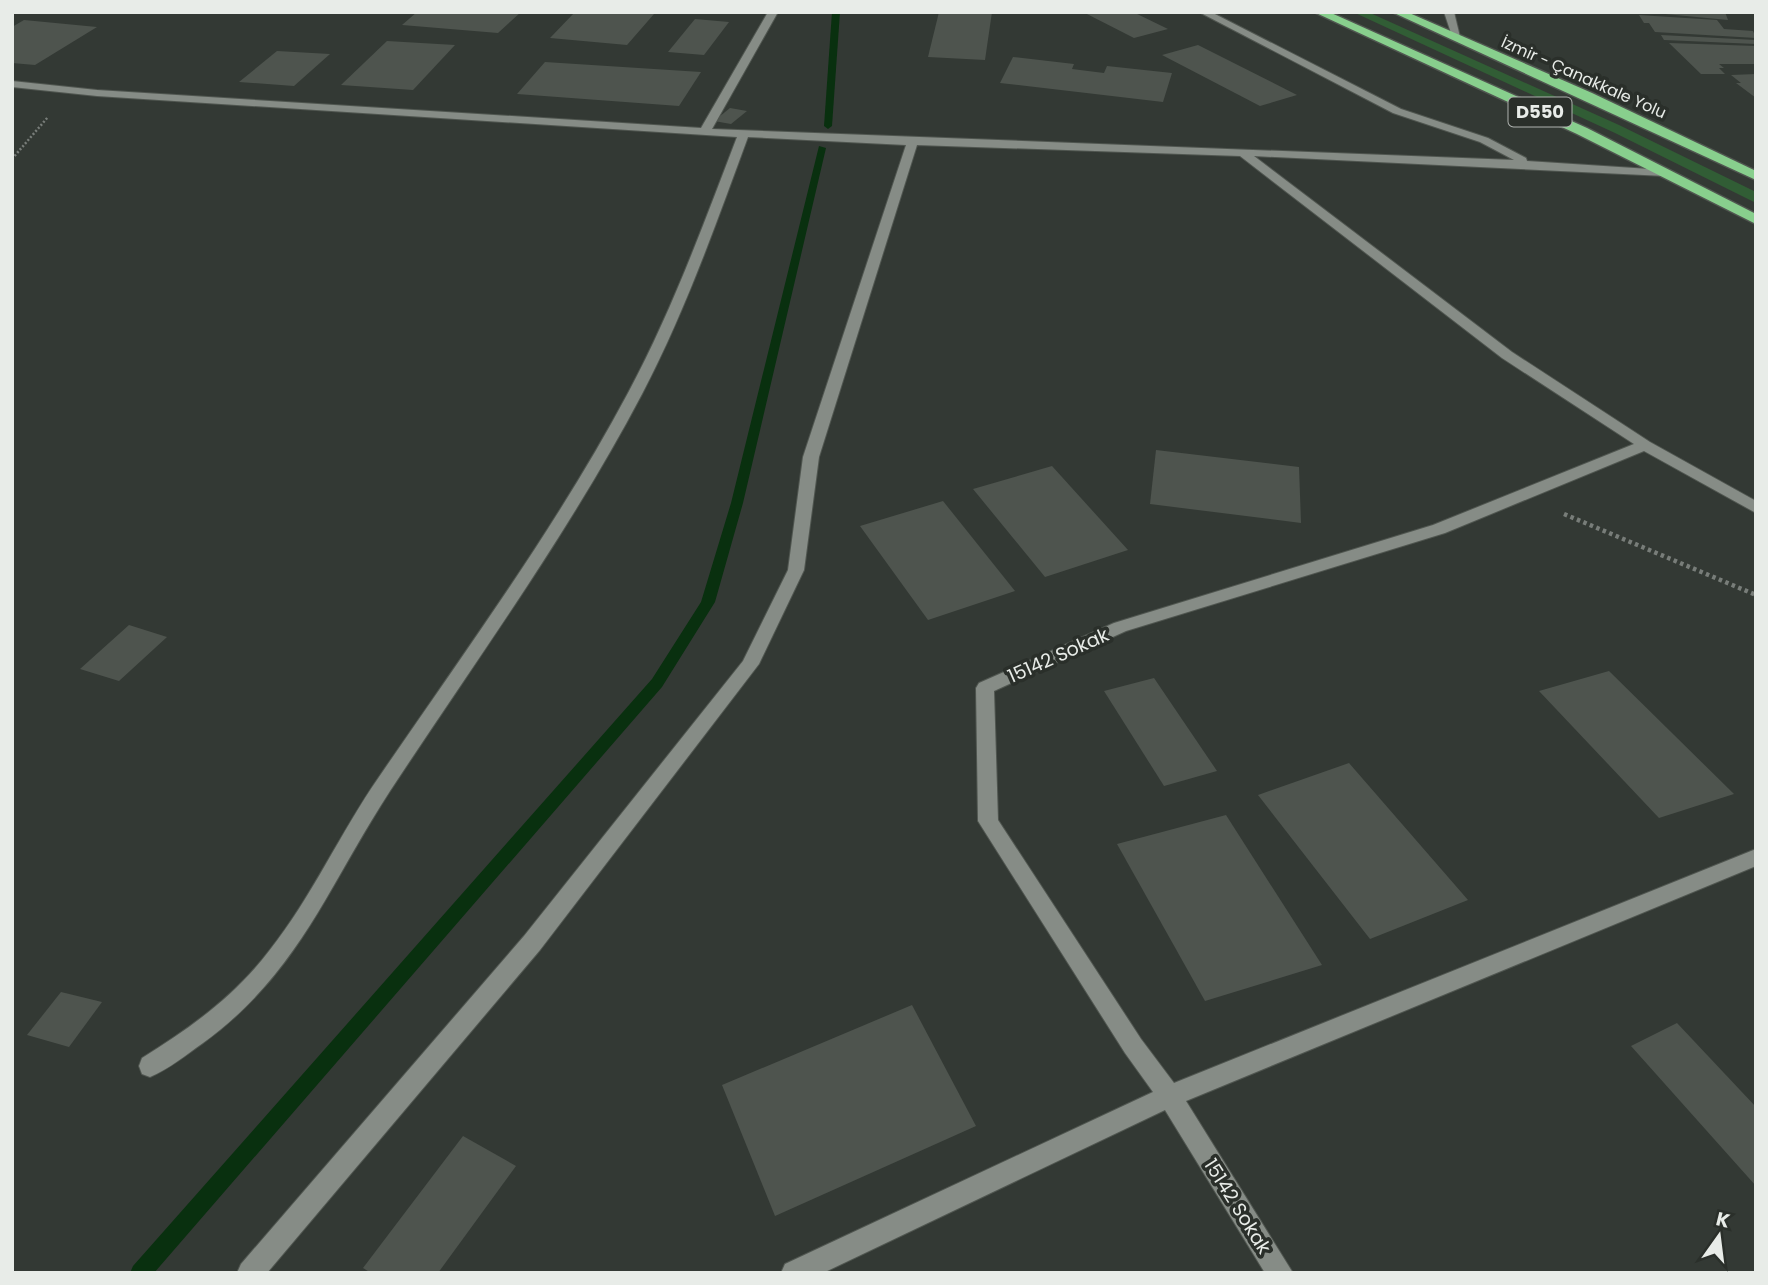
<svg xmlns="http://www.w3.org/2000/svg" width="1768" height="1285" viewBox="0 0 1768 1285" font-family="Poppins,sans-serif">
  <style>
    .green { fill: #315d35 }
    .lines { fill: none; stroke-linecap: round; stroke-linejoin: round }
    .stream { fill: #09300f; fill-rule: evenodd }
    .building { fill: #4e544e }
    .minor-casing { stroke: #505650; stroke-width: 2 }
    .highway-casing { stroke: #505650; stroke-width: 3 }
    .path-far1 { stroke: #787d79; stroke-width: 2.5; stroke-dasharray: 2 2; stroke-linecap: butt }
    .path { stroke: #787d79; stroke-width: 4.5; stroke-dasharray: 3.5 3.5; stroke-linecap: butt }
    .minor { fill: #868c86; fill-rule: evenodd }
    .highway { fill: #88cf8d; fill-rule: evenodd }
    .labels { text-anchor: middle; stroke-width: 7; stroke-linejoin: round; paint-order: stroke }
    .far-street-label { font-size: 16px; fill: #e8ece8; stroke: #2a2f2a }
    .shield { fill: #2a2f2a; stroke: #afb3af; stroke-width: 2 }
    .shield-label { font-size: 18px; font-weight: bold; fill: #e8ece8 }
    .street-label { font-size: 19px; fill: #e8ece8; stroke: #2a2f2a }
  </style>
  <rect width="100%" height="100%" fill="#333934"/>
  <path class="green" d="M1353,12H1368L1619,125L1756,192V203L1615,133Z"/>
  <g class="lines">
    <g class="stream">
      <path d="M832,12H840L832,126L828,129L824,126Z"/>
      <path d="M819,146L826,148L743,503L715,602L662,687L154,1273H130L133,1266L652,679L701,602L731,503Z"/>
    </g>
  </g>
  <g class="building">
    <path d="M417,12H521L498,33L402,25Z"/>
    <path d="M575,12H631L654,14L627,45L550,38Z"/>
    <path d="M939,12H992L985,60L928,57Z"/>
    <path d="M1083,12H1133L1168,29L1134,38Z"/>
    <path d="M1665,12H1725L1728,20L1665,14Z"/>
    <path d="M1639,15L1717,20L1724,29L1753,31L1756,38L1655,32L1649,23H1644Z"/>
    <path d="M695,19L729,22L704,55L668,52Z"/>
    <path d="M24,20L97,27L35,65L12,63V27Z"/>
    <path d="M1661,35L1756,40V44L1664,40Z"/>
    <path d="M387,41L455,45L413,90L341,85Z"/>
    <path d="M1669,43L1756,46V64H1719L1724,68H1719L1725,74H1701Z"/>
    <path d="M1198,45L1297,95L1260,106L1162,55Z"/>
    <path d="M277,51L330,54L294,86L239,82Z"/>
    <path d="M1013,57L1074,64L1072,69L1104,73L1107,66L1172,73L1163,102L1000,83Z"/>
    <path d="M545,62L701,72L679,106L517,94Z"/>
    <path d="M1756,74V98L1736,83H1741L1731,75Z"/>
    <path d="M730,108L747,111L731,124L714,121Z"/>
    <path d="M1156,450L1299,467L1301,523L1150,504Z"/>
    <path d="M1052,466L1128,550L1045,577L973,489Z"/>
    <path d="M943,501L1015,591L928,620L860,526Z"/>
    <path d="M129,625L167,637L119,681L80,669Z"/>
    <path d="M1609,671L1734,794L1659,818L1539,691Z"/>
    <path d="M1154,678L1217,771L1164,786L1104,691Z"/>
    <path d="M1349,763L1468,900L1370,939L1258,795Z"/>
    <path d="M1226,815L1322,965L1205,1001L1117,844Z"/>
    <path d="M61,992L102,1002L69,1047L27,1035Z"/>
    <path d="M912,1005L976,1126L775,1216L722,1085Z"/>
    <path d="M1677,1023L1756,1107V1186L1631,1046Z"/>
    <path d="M463,1136L516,1166L438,1273H371L363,1268Z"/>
  </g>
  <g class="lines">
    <defs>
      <g id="minor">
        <path d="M768,12H778L712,129L1514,160L1480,142L1393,113L1199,12H1211L1401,109L1488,138L1526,158L1527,161L1665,170L1671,173L1665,176L1254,156L1512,352L1650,442L1756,501V513L1644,451L1445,533L1126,631L994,691L998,820L1141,1039L1174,1083L1756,849V866L1186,1101L1293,1273H1265L1165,1110L823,1273H781L785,1264L1153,1092L1125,1053L978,821L976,688L979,683L1114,623L1433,525L1634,444L1502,358L1240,156L917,145L819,457L804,570L759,664L540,950L267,1273H237L241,1264L524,936L743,661L788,570L803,457L906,145L748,137C716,224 685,312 642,394C569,533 476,660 390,791C328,886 299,973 203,1043C186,1055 169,1069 150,1077L142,1074L139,1066L142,1058C189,1029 235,996 269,951C312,897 340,833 379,777C465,651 556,528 628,393C672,311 704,223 737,137L97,96L12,87V81L97,90L701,128Z"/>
        <path d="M1444,12H1454L1461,41L1453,39Z"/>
      </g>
      <g id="highway">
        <path d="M1314,12H1329L1587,128L1756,214V224L1577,134Z"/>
        <path d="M1392,12H1407L1592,93L1756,171V180Z"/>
      </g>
    </defs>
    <use href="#minor" class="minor-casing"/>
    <use href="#highway" class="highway-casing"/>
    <path class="path-far1" d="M12,159L48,117"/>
    <path class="path" d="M1564,514L1756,595"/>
    <use href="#minor" class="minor"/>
    <use href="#highway" class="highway"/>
  </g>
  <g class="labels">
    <g class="far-street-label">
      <text transform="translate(1584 77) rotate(24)" y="6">İzmir - Çanakkale Yolu</text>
    </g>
    <rect class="shield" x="1508.5" y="97.5" width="63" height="29" rx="5"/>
    <g class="shield-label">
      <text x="1540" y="118">D550</text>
    </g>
    <g class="street-label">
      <text transform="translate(1058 655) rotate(-24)" y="7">15142 Sokak</text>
      <text transform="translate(1238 1206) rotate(58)" y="7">15142 Sokak</text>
    </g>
  </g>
  <rect width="1768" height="1285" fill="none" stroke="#e8ece8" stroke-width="28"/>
  <g transform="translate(1719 1236) rotate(14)" stroke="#2a2f2a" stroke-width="5" paint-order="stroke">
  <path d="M0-5L12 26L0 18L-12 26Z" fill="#e8ece8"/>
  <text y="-10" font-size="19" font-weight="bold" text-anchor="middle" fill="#e8ece8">K</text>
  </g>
</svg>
